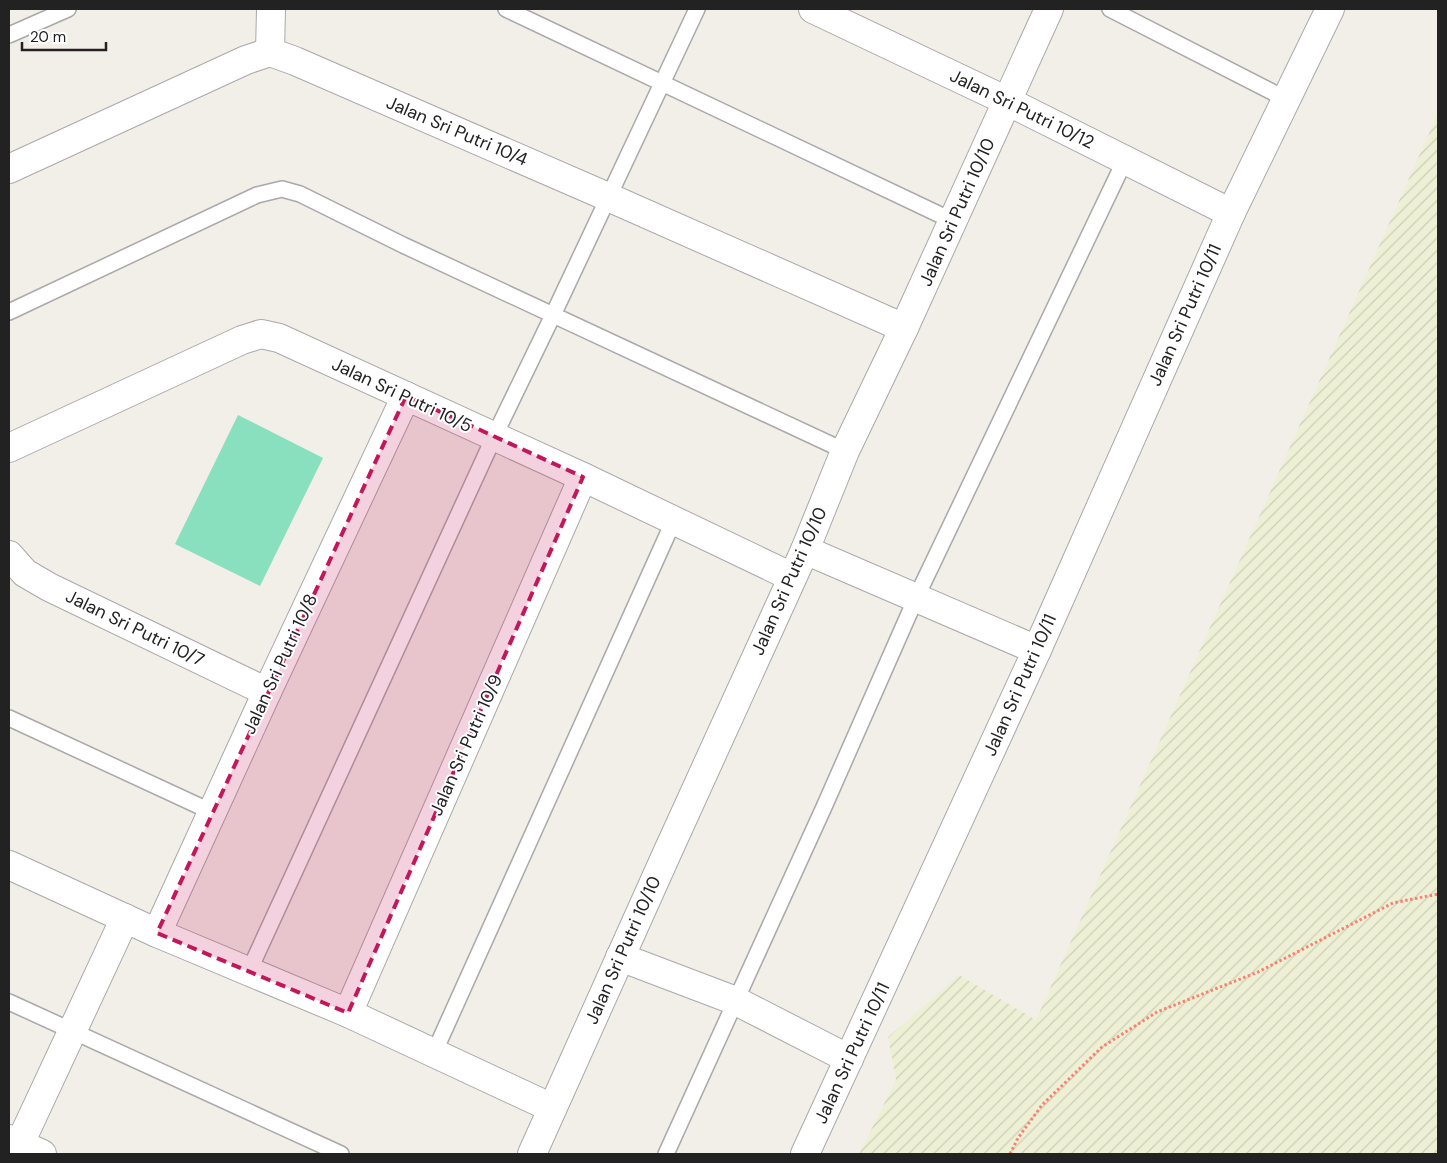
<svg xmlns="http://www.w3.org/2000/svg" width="1447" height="1163" viewBox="0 0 1447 1163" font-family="'DM Sans',sans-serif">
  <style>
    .farmland { fill: url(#farmland-furrows) }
    .pitch { fill: #88e0be }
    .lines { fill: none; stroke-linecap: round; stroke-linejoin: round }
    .service-casing { stroke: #a9a9a9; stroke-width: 18 }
    .minor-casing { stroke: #a9a9a9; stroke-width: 30 }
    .path { stroke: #fa8072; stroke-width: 3; stroke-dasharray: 2.5 2.5; stroke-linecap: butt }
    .service { stroke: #fff; stroke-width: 15 }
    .minor { stroke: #fff; stroke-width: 28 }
    .marked { fill: #c2185b; fill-opacity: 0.2; stroke: #c2185b; stroke-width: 4; stroke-dasharray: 10 6; stroke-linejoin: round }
    .labels { text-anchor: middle; stroke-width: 4; stroke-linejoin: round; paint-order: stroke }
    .street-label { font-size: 18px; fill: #222; stroke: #fff }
  </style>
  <defs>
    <pattern id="farmland-furrows" width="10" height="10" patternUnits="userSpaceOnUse" patternTransform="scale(1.25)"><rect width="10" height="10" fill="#eef0d5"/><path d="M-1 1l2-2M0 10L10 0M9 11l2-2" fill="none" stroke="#ccceb7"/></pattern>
  </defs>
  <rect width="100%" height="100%" fill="#f2efe9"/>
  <path class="farmland" d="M1438,113V1154H859L896,1080L888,1037L959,975L1036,1020Z"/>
  <path class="pitch" d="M238,415L323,458L260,586L175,544Z"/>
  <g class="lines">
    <defs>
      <g id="service">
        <path d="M506,9L953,221"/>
        <path d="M1110,9L1286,99"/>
        <path d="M9,35L68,9"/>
        <path d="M9,312L257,195L282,189L300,194L403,245L845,451"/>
        <path d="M9,718L212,812"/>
        <path d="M249,971L494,437L553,315L697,9"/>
        <path d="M9,1002L341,1154"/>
        <path d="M434,1053L674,520"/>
        <path d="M666,1154L824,807L916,598L1125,160"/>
      </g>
      <g id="minor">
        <path d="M813,9L1007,101L1231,213"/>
        <path d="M270,52L271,9"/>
        <path d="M9,169L246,60L270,52L295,61L608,197L904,328"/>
        <path d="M9,448L242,340L261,334L279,338L583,477L792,577"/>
        <path d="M805,550L1037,650"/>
        <path d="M9,555L25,573L49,587L267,692"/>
        <path d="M9,865L157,933L348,1013L552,1108"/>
        <path d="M157,933L267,692L406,396"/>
        <path d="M620,957L736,1001L849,1059"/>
        <path d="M348,1013L583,477"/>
        <path d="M9,1139L42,1154"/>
        <path d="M15,1154L125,918"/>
        <path d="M532,1154L668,851L805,550L845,451L904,328L1049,9"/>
        <path d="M805,1154L1037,650L1231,213L1330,9"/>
      </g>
    </defs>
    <use href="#service" class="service-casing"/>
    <use href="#minor" class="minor-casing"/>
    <path class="path" d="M1010,1154L1018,1138L1042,1105L1102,1047L1157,1012L1258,972L1393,903L1438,894"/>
    <use href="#service" class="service"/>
    <use href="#minor" class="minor"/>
  </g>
  <path class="marked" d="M406,396L583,477L348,1013L157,933Z"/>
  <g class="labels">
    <g class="street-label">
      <text transform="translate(1022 109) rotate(26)" y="6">Jalan Sri Putri 10/12</text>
      <text transform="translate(457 131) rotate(23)" y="6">Jalan Sri Putri 10/4</text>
      <text transform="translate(957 212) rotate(-66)" y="6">Jalan Sri Putri 10/10</text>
      <text transform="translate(1185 315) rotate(-66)" y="6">Jalan Sri Putri 10/11</text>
      <text transform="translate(402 395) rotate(25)" y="6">Jalan Sri Putri 10/5</text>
      <text transform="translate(789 581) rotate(-66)" y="6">Jalan Sri Putri 10/10</text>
      <text transform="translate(135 628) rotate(26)" y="6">Jalan Sri Putri 10/7</text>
      <text transform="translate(280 664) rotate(-65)" y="6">Jalan Sri Putri 10/8</text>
      <text transform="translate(1020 685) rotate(-66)" y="6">Jalan Sri Putri 10/11</text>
      <text transform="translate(466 745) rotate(-66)" y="6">Jalan Sri Putri 10/9</text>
      <text transform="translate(623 950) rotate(-66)" y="6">Jalan Sri Putri 10/10</text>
      <text transform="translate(852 1053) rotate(-65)" y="6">Jalan Sri Putri 10/11</text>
    </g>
  </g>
  <rect width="1447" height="1163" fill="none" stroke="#222222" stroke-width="20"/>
  <path d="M22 42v8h84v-8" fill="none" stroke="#222222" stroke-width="2.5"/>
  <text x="30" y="42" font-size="15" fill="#222222" stroke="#ffffff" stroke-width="4" paint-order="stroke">20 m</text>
</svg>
